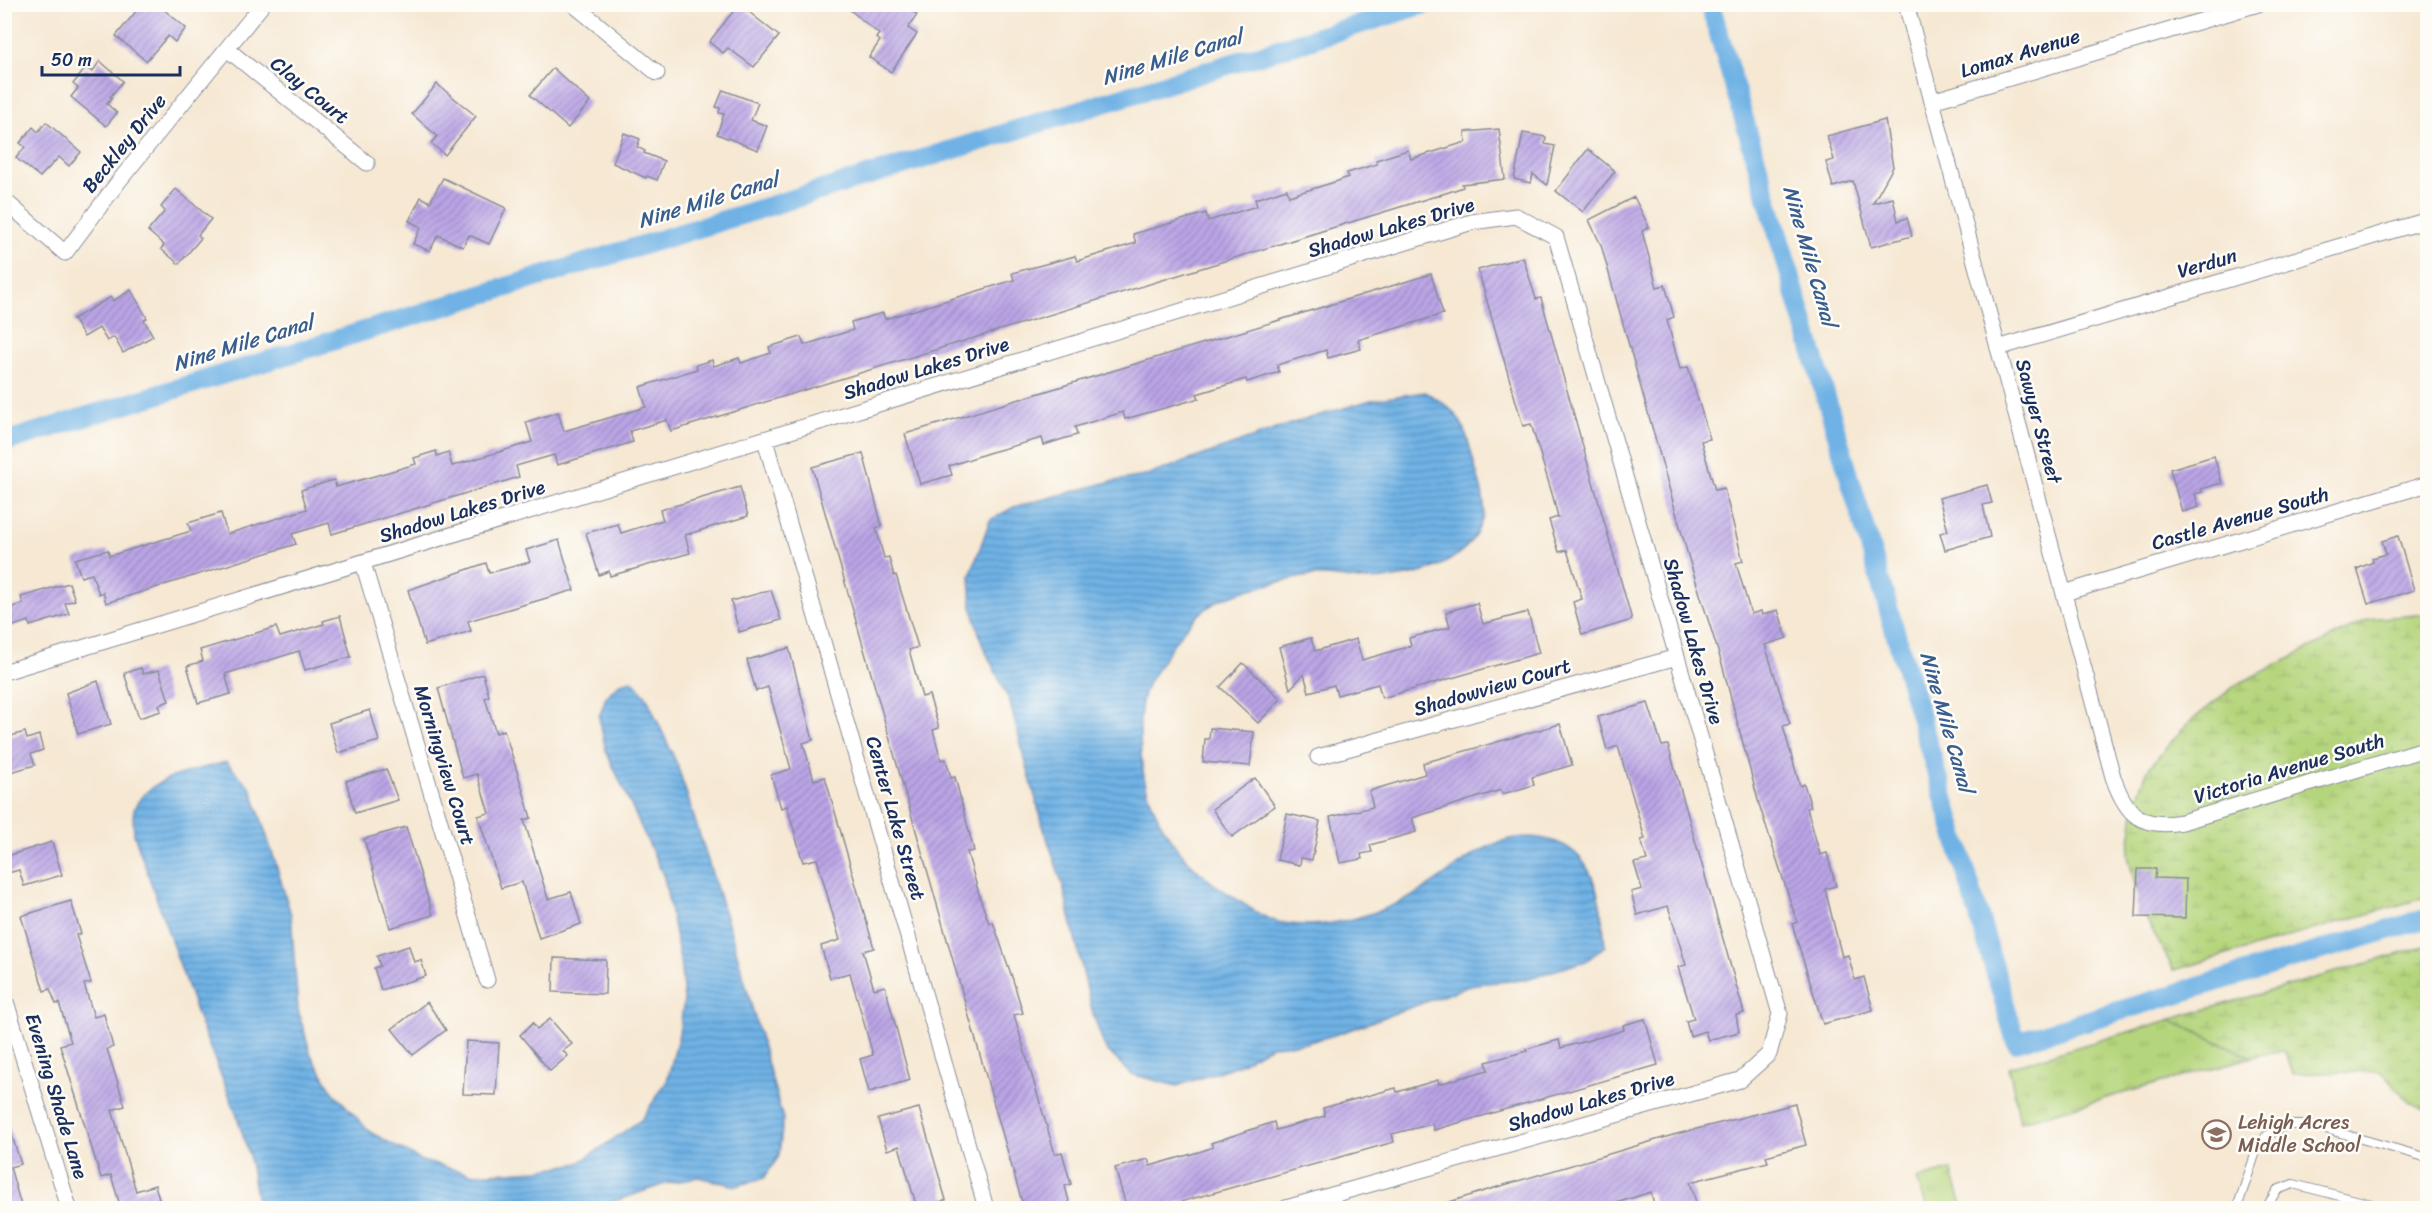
<svg xmlns="http://www.w3.org/2000/svg" width="2432" height="1213" viewBox="0 0 2432 1213" font-family="Sriracha,sans-serif">
  <style>
    .grass { fill: url(#grass-tufts); stroke: #68826d; stroke-width: 1.5 }
    .wetland { fill: url(#wetland-marsh); stroke: #68826d; stroke-width: 1.5 }
    .water { fill: url(#water-rules); stroke: #4670a2; stroke-width: 1.5 }
    .lines { fill: none; stroke-linecap: round; stroke-linejoin: round }
    .canal { stroke: #70b2e5; stroke-width: 20 }
    .building { fill: url(#building-hatch) }
    .service-casing { stroke: #888c98; stroke-width: 10 }
    .minor-casing { stroke: #888c98; stroke-width: 17 }
    .service { stroke: #fff; stroke-width: 8 }
    .minor { stroke: #fff; stroke-width: 15 }
    .labels { text-anchor: middle; stroke-width: 5; stroke-linejoin: round; paint-order: stroke }
    .street-label { font-size: 20px; fill: #1b2f5e; stroke: #fdfcf7 }
    .education-label { font-size: 20px; fill: #785e54; stroke: #fdfcf7; text-anchor: start }
    .water-label { font-size: 21px; font-style: italic; fill: #395d8d; stroke: #fdfcf7 }
  </style>
  <defs>
    <pattern id="grass-tufts" width="24" height="20" patternUnits="userSpaceOnUse" patternTransform="scale(1.5)"><rect width="24" height="20" fill="#b5d57c"/><path d="M3 7l-1-3M5 7V3M7 7l1-3M15 17l-1-3M17 17v-4M19 17l1-3" fill="none" stroke="#9bb76e"/></pattern>
    <pattern id="wetland-marsh" width="20" height="14" patternUnits="userSpaceOnUse" patternTransform="scale(1.5)"><rect width="20" height="14" fill="#b5d57c"/><path d="M1 5h8M5 5V1M11 12h8M15 12V8" fill="none" stroke="#9bb76e"/></pattern>
    <pattern id="water-rules" width="6" height="5" patternUnits="userSpaceOnUse" patternTransform="scale(1.5)"><rect width="6" height="5" fill="#70b2e5"/><path d="M0 2.5h6" fill="none" stroke="#5b91bd"/></pattern>
    <pattern id="building-hatch" width="6" height="6" patternUnits="userSpaceOnUse" patternTransform="scale(1.5)"><rect width="6" height="6" fill="#bba5e6"/><path d="M-1 1l2-2M0 6l6-6M5 7l2-2" fill="none" stroke="#9787be"/></pattern>
  </defs>
  <rect width="100%" height="100%" fill="#fdfcf7"/>
  <filter id="ink" filterUnits="userSpaceOnUse"><feTurbulence type="fractalNoise" baseFrequency=".0167" numOctaves="2"/><feDisplacementMap in="SourceGraphic" scale="12" xChannelSelector="R" yChannelSelector="G"/><feConvolveMatrix kernelMatrix="1 2 1 2 8 2 1 2 1" color-interpolation-filters="sRGB"/></filter>
  <filter id="wash" filterUnits="userSpaceOnUse"><feTurbulence type="fractalNoise" baseFrequency=".008" numOctaves="4" result="noise"/><feDisplacementMap in="SourceGraphic" scale="24" xChannelSelector="R" yChannelSelector="G"/><feGaussianBlur stdDeviation="1.35" result="paint"/><feColorMatrix in="noise" values="0 0 0 0 0 0 0 0 0 0 0 0 0 0 0 0 0 1.4 0 .05"/><feComposite in="paint" operator="in"/></filter>
  <g filter="url(#wash)">
    <rect width="100%" height="100%" fill="#f6e8d3"/>
    <g class="grass">
      <path d="M2169,1020L2252,1057L2020,1122L2009,1067Z"/>
      <path d="M1951,1170L1963,1208H1927L1917,1179Z"/>
    </g>
    <g class="wetland">
      <path d="M2427,614V897L2174,970L2142,911L2128,856L2135,805L2148,769L2186,725L2236,685L2369,619Z"/>
      <path d="M2427,946V1110L2409,1102L2381,1071L2293,1074L2287,1056L2282,1050L2252,1057L2169,1020Z"/>
    </g>
    <g class="water">
      <path d="M1425,392C1465,414 1464,426 1475,467C1479,480 1487,504 1483,517C1468,569 1408,580 1362,580C1345,579 1327,574 1311,576C1288,579 1238,591 1218,601C1191,616 1175,640 1159,666C1155,674 1149,681 1146,688C1136,710 1140,766 1147,789C1160,833 1189,869 1227,893C1243,903 1264,920 1283,923C1325,930 1369,917 1407,899C1456,875 1492,821 1556,842C1598,856 1602,909 1605,946L1586,961L1523,980L1475,984L1341,1033L1306,1043L1271,1046L1238,1065L1177,1086L1131,1074L1105,1048L1092,1011L1063,886L1043,826L1009,700L982,644L972,608L970,576L990,520L1014,507L1109,482L1145,476L1293,423L1371,400Z"/>
      <path d="M632,680L646,696L677,764L733,939L783,1119L779,1156L764,1178L736,1186L698,1177L662,1185L595,1208H258L249,1155L235,1110L200,1023L134,834C134,827 132,817 134,810C147,776 195,771 226,762L251,788L274,858L291,915L298,1010L311,1055L333,1092L370,1132L422,1161L472,1174L539,1170L579,1163L642,1119L667,1081L679,1034L684,1000L680,960L664,877L606,751L599,717L606,697L620,683Z"/>
    </g>
    <g class="lines">
      <g class="canal">
        <path d="M1710,4L2016,1042L2428,918"/>
        <path d="M4,442L1425,4"/>
      </g>
    </g>
    <g id="blocks">
      <g class="building">
        <path d="M142,4H157L186,28L175,42L168,36L146,61L116,36Z"/>
        <path d="M739,4L779,36L754,67L728,48L723,53L709,42Z"/>
        <path d="M843,4H902L917,15L908,28L917,34L891,72L869,57L880,41L876,38L879,34Z"/>
        <path d="M100,61L123,81L110,97L112,98L107,104L117,113L106,126L71,97L78,88L73,84L86,68L92,72Z"/>
        <path d="M553,68L590,102L568,128L530,95Z"/>
        <path d="M437,84L476,116L445,155L431,143L437,136L412,114Z"/>
        <path d="M723,90L758,103L751,120L767,126L758,150L717,134L724,114L719,113L720,108L716,107Z"/>
        <path d="M1885,120L1893,167L1873,203L1893,198L1898,221L1907,218L1912,236L1871,247L1853,181L1833,187L1826,162L1834,160L1827,136Z"/>
        <path d="M46,122L81,152L69,166L59,157L40,177L16,158L25,147L20,143L33,127L38,132Z"/>
        <path d="M1499,129L1505,179L1462,184L1463,187L1449,192L671,431L667,420L630,431L633,442L557,465L554,455L516,466L519,477L332,534L329,523L292,534L296,544L106,603L103,592L99,594L92,574L81,577L75,559L108,550L109,556L191,531L188,523L221,513L227,534L307,509L301,490L334,480L336,487L371,477L416,464L414,458L436,451L437,456L448,452L452,466L532,442L526,422L558,412L564,431L646,407L640,387L697,369L696,365L712,360L714,366L739,358L741,363L771,353L769,347L801,337L804,345L853,330L851,322L883,313L885,319L1014,280L1012,273L1075,256L1077,261L1136,243L1133,234L1206,213L1208,221L1257,206L1255,199L1287,189L1289,196L1338,181L1348,177L1347,173L1377,164L1376,160L1408,150L1411,159L1466,142L1465,132Z"/>
        <path d="M624,133L640,139L637,147L645,151L644,153L664,161L657,180L647,176L646,178L613,163Z"/>
        <path d="M1523,133L1546,137L1545,144L1555,146L1547,185L1533,174L1531,183L1514,179Z"/>
        <path d="M1588,149L1615,171L1583,212L1556,191Z"/>
        <path d="M443,178L506,208L489,244L469,235L463,247L438,235L430,251L413,244L421,227L409,221L421,197L430,202Z"/>
        <path d="M176,189L211,219L198,235L201,238L179,264L161,249L164,245L148,231L165,211L161,207Z"/>
        <path d="M1634,197L1649,227L1642,231L1657,287L1665,285L1674,317L1667,320L1680,369L1688,367L1710,439L1701,441L1715,490L1724,488L1727,500L1743,561L1736,563L1751,614L1761,611L1762,615L1778,610L1787,638L1765,645L1790,724L1783,726L1800,786L1804,784L1811,807L1807,808L1820,855L1827,853L1836,886L1825,889L1842,957L1848,955L1855,980L1864,977L1873,1010L1823,1024L1792,924L1797,922L1759,804L1722,664L1689,559L1601,245L1589,220Z"/>
        <path d="M1523,257L1536,299L1541,298L1632,620L1582,635L1573,602L1582,599L1567,550L1559,552L1549,520L1558,517L1553,497L1531,424L1523,426L1478,270Z"/>
        <path d="M1431,274L1443,314L1358,340L1361,349L1328,358L1326,350L1277,365L1279,372L1247,382L1246,379L1197,394L1199,398L1186,402L1125,419L1123,412L1075,427L1077,435L1066,438L1044,445L1042,438L988,453L949,466L952,475L920,484L905,434Z"/>
        <path d="M131,290L147,318L144,320L153,336L123,353L114,337L107,341L99,328L84,337L73,319L111,297L113,301Z"/>
        <path d="M863,453L882,526L876,528L884,558L889,557L894,576L896,575L918,647L909,650L922,697L929,695L939,728L933,730L941,760L946,759L951,778L955,777L974,851L967,852L981,901L989,923L993,922L1013,980L1023,1013L1014,1015L1055,1154L1062,1152L1071,1184L1065,1186L1071,1209H1024L812,467Z"/>
        <path d="M2214,456L2222,483L2201,489L2202,492L2195,494L2199,507L2182,512L2170,469Z"/>
        <path d="M1987,485L1992,503L1983,505L1990,537L1945,550L1940,533L1948,531L1939,498Z"/>
        <path d="M740,487L748,516L685,535L690,553L610,576L609,571L599,575L586,533L618,524L621,533L663,520L660,510Z"/>
        <path d="M2398,536L2414,590L2368,604L2357,569L2373,562L2372,558L2386,554L2382,541Z"/>
        <path d="M559,540L574,590L468,621L471,631L425,645L408,590L486,563L489,573L530,562L526,550Z"/>
        <path d="M69,583L75,600L65,603L69,614L30,626L29,621L4,629V609L23,604L21,597Z"/>
        <path d="M771,590L781,620L739,632L731,601Z"/>
        <path d="M1477,603L1483,624L1528,612L1539,653L1382,698L1378,684L1337,695L1334,685L1309,692L1304,674L1290,689L1279,647L1311,638L1315,651L1356,639L1362,660L1411,646L1409,638L1450,627L1446,612Z"/>
        <path d="M340,616L351,657L305,670L299,651L225,674L231,694L198,703L187,666L203,661L200,650L276,627L280,637L324,624L323,621Z"/>
        <path d="M789,648L813,740L803,743L814,780L825,777L874,948L863,951L874,989L885,986L910,1080L869,1092L860,1059L873,1055L850,973L830,978L821,946L840,940L817,859L803,862L787,806L781,808L771,775L791,769L768,687L756,691L747,660Z"/>
        <path d="M1243,663L1281,699L1258,723L1220,687Z"/>
        <path d="M141,668L143,674L159,670L169,701L159,705L161,711L139,718L124,673Z"/>
        <path d="M483,674L489,696L485,698L496,733L504,730L525,797L531,818L524,820L548,899L571,892L581,924L539,938L522,882L501,888L478,816L489,813L477,774L463,778L438,688Z"/>
        <path d="M98,681L111,724L78,734L66,693Z"/>
        <path d="M1648,703L1662,746L1668,745L1744,1013L1736,1015L1739,1032L1708,1040L1705,1031L1690,1036L1686,1021L1694,1019L1678,967L1686,965L1668,906L1637,915L1631,892L1642,889L1634,863L1647,860L1641,840L1645,839L1618,746L1607,750L1598,717Z"/>
        <path d="M370,710L379,741L338,753L329,723Z"/>
        <path d="M1560,724L1572,765L1532,777L1534,785L1502,794L1501,790L1412,818L1416,832L1370,845L1372,852L1361,854L1362,859L1340,863L1330,817L1373,807L1369,791L1425,774L1423,763Z"/>
        <path d="M1210,728L1254,732L1250,766L1203,762L1205,739H1209Z"/>
        <path d="M25,732L27,739L39,735L43,750L31,754L35,765L4,774V738Z"/>
        <path d="M386,769L398,800L355,813L346,781Z"/>
        <path d="M1255,778L1275,806L1232,837L1212,809Z"/>
        <path d="M1287,814L1320,821L1312,860L1301,858L1300,865L1277,860Z"/>
        <path d="M406,827L433,915L390,928L364,839Z"/>
        <path d="M52,842L62,875L24,886L19,870L8,873L4,857Z"/>
        <path d="M2138,869H2156L2155,878L2186,879L2185,918L2136,917Z"/>
        <path d="M71,901L81,934L76,935L91,983L84,984L94,1017L104,1014L113,1047L107,1049L125,1106L112,1110L136,1191L155,1185L162,1209H121L111,1175L101,1178L60,1045L71,1042L59,1003L56,1004L50,989L44,991L21,916Z"/>
        <path d="M409,946L414,962L421,960L426,976L381,990L374,968L380,966L377,956Z"/>
        <path d="M554,958L606,960L605,994L553,992Z"/>
        <path d="M427,1002L446,1030L413,1055L392,1029Z"/>
        <path d="M550,1019L572,1044L563,1051L568,1056L550,1071L520,1035L533,1023L537,1029Z"/>
        <path d="M1645,1019L1658,1065L1434,1130L1432,1124L1392,1134L1394,1142L1184,1201L1154,1209H1127L1115,1168L1148,1159L1150,1166L1202,1151L1213,1147L1211,1143L1274,1122L1276,1130L1325,1116L1323,1108L1396,1088L1397,1092L1438,1080L1439,1084L1488,1070L1486,1062L1527,1051L1526,1049L1559,1040L1561,1048L1614,1033L1624,1030L1623,1025Z"/>
        <path d="M466,1041L499,1043L496,1095L463,1094Z"/>
        <path d="M1795,1104L1806,1145L1766,1156L1768,1162L1690,1182L1698,1209H1655L1651,1192L1597,1209H1443V1204L1494,1188L1673,1135Z"/>
        <path d="M919,1108L946,1200L917,1208L899,1146L887,1150L878,1119Z"/>
        <path d="M4,1123H8L21,1164L10,1167L22,1209H4Z"/>
      </g>
    </g>
  </g>
  <g filter="url(#ink)">
    <use href="#blocks" fill-opacity="0" stroke="#888c98" stroke-width="1.5"/>
    <g class="lines">
      <defs>
        <g id="service">
          <path d="M2237,1208L2258,1146L2266,1136L2287,1125H2312L2428,1158"/>
          <path d="M2266,1208L2277,1190L2293,1184L2387,1208"/>
        </g>
        <g id="minor">
          <path d="M573,4L657,73"/>
          <path d="M1906,4L2113,777C2126,815 2141,829 2182,822L2428,748"/>
          <path d="M227,49L367,163"/>
          <path d="M1932,101L2258,4"/>
          <path d="M4,200L65,253L119,181L263,4"/>
          <path d="M1998,348L2428,220"/>
          <path d="M765,440L986,1208"/>
          <path d="M363,563L487,980"/>
          <path d="M2064,593L2428,484"/>
          <path d="M4,672L1472,222L1516,216L1556,237L1780,1014L1769,1054L1740,1080L1286,1208"/>
          <path d="M1318,757L1677,657"/>
          <path d="M4,995L69,1208"/>
        </g>
      </defs>
      <use href="#service" class="service-casing"/>
      <use href="#minor" class="minor-casing"/>
      <use href="#service" class="service"/>
      <use href="#minor" class="minor"/>
    </g>
  </g>
  <defs>
    <symbol id="school-ring" viewBox="-11 -11 22 22"><circle r="9.5" fill="#fdfcf7" stroke="#8d6e63" stroke-width="1.5"/><path d="M0-5L7-2L0 1L-7-2ZM-4 1L0 2.5L4 1V4Q0 6-4 4Z" fill="#8d6e63"/></symbol>
  </defs>
  <g fill-rule="evenodd">
    <use href="#school-ring" x="2200" y="1118" width="33" height="33"/>
  </g>
  <g class="labels">
    <g class="street-label">
      <text transform="translate(2020 53) rotate(-17)" y="7">Lomax Avenue</text>
      <text transform="translate(310 90) rotate(39)" y="7">Clay Court</text>
      <text transform="translate(124 143) rotate(-51)" y="7">Beckley Drive</text>
      <text transform="translate(1391 227) rotate(-16)" y="7">Shadow Lakes Drive</text>
      <text transform="translate(2207 263) rotate(-16)" y="7">Verdun</text>
      <text transform="translate(926 368) rotate(-17)" y="7">Shadow Lakes Drive</text>
      <text transform="translate(2039 421) rotate(75)" y="7">Sawyer Street</text>
      <text transform="translate(462 511) rotate(-17)" y="7">Shadow Lakes Drive</text>
      <text transform="translate(2240 518) rotate(-16)" y="7">Castle Avenue South</text>
      <text transform="translate(1694 641) rotate(74)" y="7">Shadow Lakes Drive</text>
      <text transform="translate(1492 687) rotate(-16)" y="7">Shadowview Court</text>
      <text transform="translate(445 765) rotate(73)" y="7">Morningview Court</text>
      <text transform="translate(2289 768) rotate(-17)" y="7">Victoria Avenue South</text>
      <text transform="translate(896 818) rotate(74)" y="7">Center Lake Street</text>
      <text transform="translate(57 1096) rotate(73)" y="7">Evening Shade Lane</text>
      <text transform="translate(1591 1101) rotate(-16)" y="7">Shadow Lakes Drive</text>
    </g>
    <g class="education-label">
      <text x="2238" y="1129">Lehigh Acres<tspan x="2238" dy="23">Middle School</tspan></text>
    </g>
    <g class="water-label">
      <text transform="translate(1172 57) rotate(-17)" y="7">Nine Mile Canal</text>
      <text transform="translate(708 200) rotate(-17)" y="7">Nine Mile Canal</text>
      <text transform="translate(1810 256) rotate(74)" y="7">Nine Mile Canal</text>
      <text transform="translate(243 343) rotate(-17)" y="7">Nine Mile Canal</text>
      <text transform="translate(1947 722) rotate(74)" y="7">Nine Mile Canal</text>
    </g>
  </g>
  <rect width="2432" height="1213" fill="none" stroke="#fdfcf7" stroke-width="24"/>
  <path d="M42 66v9h138v-9" fill="none" stroke="#1b2f5e" stroke-width="3"/>
  <text x="51" y="66" font-size="18" fill="#1b2f5e" stroke="#fdfcf7" stroke-width="4.5" paint-order="stroke">50 m</text>
</svg>
